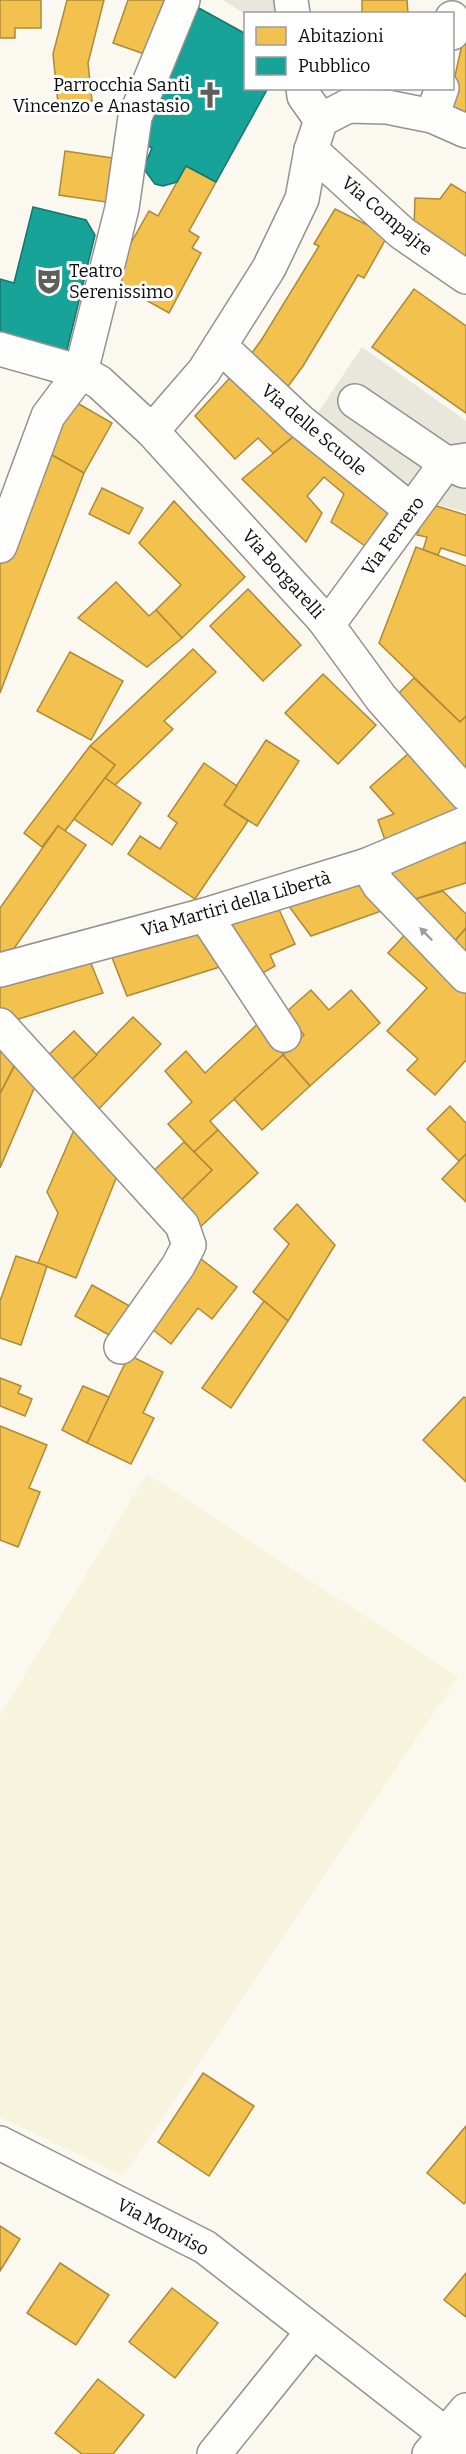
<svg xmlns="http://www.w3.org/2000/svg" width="466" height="2454" viewBox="0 0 466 2454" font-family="Bitter,serif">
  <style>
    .farmland { fill: #f6f4dc }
    .plaza { fill: #e9e6db }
    .homes { fill: #f2c14e; stroke: #ad8a3a; stroke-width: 1.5 }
    .public { fill: #17a398; stroke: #13756e; stroke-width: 1.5 }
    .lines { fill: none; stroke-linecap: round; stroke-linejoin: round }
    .minor-casing { stroke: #93928e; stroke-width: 36 }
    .minor { stroke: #fefefd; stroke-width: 33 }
    .oneway { fill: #9d9d9c }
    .labels { text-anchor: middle; stroke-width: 6; stroke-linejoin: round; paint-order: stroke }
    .poi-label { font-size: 18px; fill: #0b0b0b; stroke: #fff; text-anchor: end }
    .street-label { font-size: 18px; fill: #0b0b0b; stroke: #fff }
  </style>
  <rect width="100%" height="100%" fill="#faf8ef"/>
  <path class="farmland" d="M147,1474L458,1677L123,2176L0,2117V1716Z"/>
  <g class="plaza">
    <path d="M223,0H304L302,13L245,14Z"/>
    <path d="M362,347L466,421V512L419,500L305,432Z"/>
  </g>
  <g class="homes">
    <path d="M0,0H41V28H15V38H0Z"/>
    <path d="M67,0H104L88,63L92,101L58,104L53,54Z"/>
    <path d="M128,0H169L150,56L113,43Z"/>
    <path d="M362,0H407L408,14H362Z"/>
    <path d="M465,31L466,32V114L448,107Z"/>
    <path d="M65,151L112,158L106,202L59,195Z"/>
    <path d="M186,166L216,182L189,231L199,237L192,248L201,253L169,313L110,280L149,211L158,216Z"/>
    <path d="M451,184L466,193V265L414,228L415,198L440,199Z"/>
    <path d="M335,209L388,235L364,278L358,275L303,366L281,396L244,364L262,339L319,246L314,244Z"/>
    <path d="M414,289L466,326V413L372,347Z"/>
    <path d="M237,370L298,433L273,453L258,438L235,459L195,416Z"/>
    <path d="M72,400L112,423L84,473L43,450Z"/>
    <path d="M298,433L394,504L368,548L331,522L344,494L324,477L307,496L322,513L306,542L242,479Z"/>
    <path d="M43,450L84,473L0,693V562Z"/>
    <path d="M102,488L143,508L129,534L89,514Z"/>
    <path d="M174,501L245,577L182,638L156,610L181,585L139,543Z"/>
    <path d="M427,503L466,515V556L441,548L438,555L423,550L427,537L417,535Z"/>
    <path d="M416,547L466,566V716L460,722L379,643Z"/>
    <path d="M116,582L149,616L156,610L182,638L147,667L78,618Z"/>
    <path d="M248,589L301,645L263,681L210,626Z"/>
    <path d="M193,649L216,672L164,721L173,729L115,785L105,778L115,765L90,746Z"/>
    <path d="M70,652L123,681L91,740L37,711Z"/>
    <path d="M323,674L376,725L338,764L285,713Z"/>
    <path d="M414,678L460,722L466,716V775L391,701Z"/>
    <path d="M266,740L299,761L257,826L224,805Z"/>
    <path d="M90,746L115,765L65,831L58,826L42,847L24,833Z"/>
    <path d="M416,747L463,798L455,816L386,843L378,820L394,814L370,787Z"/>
    <path d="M204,763L237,786L224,805L248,821L195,899L128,854L140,836L160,849L177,823L168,816Z"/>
    <path d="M105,778L141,803L112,845L74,819Z"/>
    <path d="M58,826L86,845L6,960L0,956V908Z"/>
    <path d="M466,843V883L402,903L375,872L438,847Z"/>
    <path d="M357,878L387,909L311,936L285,901Z"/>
    <path d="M443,891L466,914V928L448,949L402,903Z"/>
    <path d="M276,903L295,944L270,955L275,966L254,978L218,924Z"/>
    <path d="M466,928V969L448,949Z"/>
    <path d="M203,929L226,965L127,996L111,955Z"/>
    <path d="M410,929L466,984V1060L435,1095L407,1070L418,1059L387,1031L427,988L388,953Z"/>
    <path d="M90,961L103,993L9,1022L0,1012V984Z"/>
    <path d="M311,990L329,1010L351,990L380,1023L310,1086L283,1055L304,1035L285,1013Z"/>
    <path d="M133,1017L161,1044L94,1114L66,1085Z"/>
    <path d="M264,1018L283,1055L210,1121L218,1130L194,1152L168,1124L192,1102L165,1071L186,1051L205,1073Z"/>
    <path d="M74,1031L97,1055L66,1085L42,1061Z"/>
    <path d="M0,1051L18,1058L0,1094Z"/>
    <path d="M283,1055L310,1086L262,1130L234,1099Z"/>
    <path d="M15,1065L39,1077L0,1168V1094Z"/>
    <path d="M450,1106L466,1123V1154L459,1161L427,1129Z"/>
    <path d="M77,1123L121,1166L76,1278L38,1263L58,1213L47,1192Z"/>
    <path d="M218,1130L258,1173L196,1231L173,1208L212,1170L194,1152Z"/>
    <path d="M184,1142L212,1170L173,1208L145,1179Z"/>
    <path d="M466,1154V1202L442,1179Z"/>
    <path d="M297,1204L335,1245L288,1321L253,1292L289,1244L274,1229Z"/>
    <path d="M196,1255L237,1287L212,1319L198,1308L171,1344L143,1322Z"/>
    <path d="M16,1256L47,1266L21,1345L0,1338V1301Z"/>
    <path d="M92,1285L135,1309L118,1340L75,1316Z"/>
    <path d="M264,1301L288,1321L231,1408L202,1388Z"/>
    <path d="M129,1355L163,1372L143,1413L154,1418L131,1464L87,1443Z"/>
    <path d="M0,1378L21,1386L18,1393L32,1399L25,1416L0,1406Z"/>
    <path d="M83,1386L109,1397L87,1443L62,1430Z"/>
    <path d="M464,1397L466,1398V1482L423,1440Z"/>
    <path d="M0,1426L47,1445L29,1488L40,1492L18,1547L0,1540Z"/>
    <path d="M203,2073L254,2106L209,2176L158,2142Z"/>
    <path d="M466,2126V2201L464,2204L427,2173Z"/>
    <path d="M0,2226L20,2239L0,2271Z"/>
    <path d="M60,2263L109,2295L76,2345L27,2313Z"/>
    <path d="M466,2273V2317L444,2300Z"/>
    <path d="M172,2288L218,2323L175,2378L129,2342Z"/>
    <path d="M98,2379L144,2415L113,2454H82L55,2433Z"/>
  </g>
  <g class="public">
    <path d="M197,7L246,34V88H268L216,182L186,166L177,182L163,186L155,184L146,172L145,164L152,148L139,141L163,99L150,92Z"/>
    <path d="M33,207L86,220L95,235L65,358L0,342V279L14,283Z"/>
  </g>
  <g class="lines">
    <defs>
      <g id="minor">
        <path d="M291,0L293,14"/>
        <path d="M452,18V33"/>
        <path d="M303,88L304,96L321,120"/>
        <path d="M432,116L442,88"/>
        <path d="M311,150L402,233L466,277"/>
        <path d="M220,346L299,420L411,510"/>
        <path d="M0,349L81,372L99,382L152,431L324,620L381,698L466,794"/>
        <path d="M355,401L446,463L464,471"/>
        <path d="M152,431L204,371L269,268L302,199L311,150L321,120L348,106L387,107L432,116L466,131"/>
        <path d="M0,546L48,416L81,372L122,208L135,117L183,0"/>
        <path d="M324,620L335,615L446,463L466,460"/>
        <path d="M367,865L379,885L466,976"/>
        <path d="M205,915L284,1035"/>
        <path d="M0,970L205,915L367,865L466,823"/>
        <path d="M0,1025L182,1225L189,1245L178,1266L121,1347"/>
        <path d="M0,2143L205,2247L466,2450"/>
        <path d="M214,2454L313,2331"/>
        <path d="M429,2454L466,2410"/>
      </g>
    </defs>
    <use href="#minor" class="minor-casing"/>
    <use href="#minor" class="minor"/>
  </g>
  <defs><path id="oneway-solid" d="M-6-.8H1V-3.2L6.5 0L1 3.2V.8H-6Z" transform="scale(1.5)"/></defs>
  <use class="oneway" href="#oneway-solid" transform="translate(426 934) rotate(-134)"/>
  <defs>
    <symbol id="church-bare" viewBox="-9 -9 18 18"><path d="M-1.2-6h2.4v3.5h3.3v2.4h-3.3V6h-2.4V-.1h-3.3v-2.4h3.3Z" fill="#5f5e5b" stroke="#fff" stroke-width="2.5" paint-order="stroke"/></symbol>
    <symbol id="theatre-bare" viewBox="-9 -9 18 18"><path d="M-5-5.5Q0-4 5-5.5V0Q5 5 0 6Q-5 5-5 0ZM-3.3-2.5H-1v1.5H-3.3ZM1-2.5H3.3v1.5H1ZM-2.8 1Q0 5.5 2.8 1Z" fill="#5f5e5b" stroke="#fff" stroke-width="2.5" paint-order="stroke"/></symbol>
  </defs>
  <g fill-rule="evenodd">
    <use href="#church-bare" x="191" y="76" width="38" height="38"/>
    <use href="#theatre-bare" x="30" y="262" width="38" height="38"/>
  </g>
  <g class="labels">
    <g class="poi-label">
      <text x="190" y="91">Parrocchia Santi<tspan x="190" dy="21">Vincenzo e Anastasio</tspan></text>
      <text x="69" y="277" text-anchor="start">Teatro<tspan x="69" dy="21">Serenissimo</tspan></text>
    </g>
    <g class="street-label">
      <text transform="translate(387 216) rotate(40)" y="6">Via Compajre</text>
      <text transform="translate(314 430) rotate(40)" y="6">Via delle Scuole</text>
      <text transform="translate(393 536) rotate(-54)" y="6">Via Ferrero</text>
      <text transform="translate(283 574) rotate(48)" y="6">Via Borgarelli</text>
      <text transform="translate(236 904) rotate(-16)" y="6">Via Martiri della Libertà</text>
      <text transform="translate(163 2227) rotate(28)" y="6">Via Monviso</text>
    </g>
  </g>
  <rect x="244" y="12" width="210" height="78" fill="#ffffff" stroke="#9d9d9d" stroke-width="1.5"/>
  <rect x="256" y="27" width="30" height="18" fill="#f2c14e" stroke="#9d9d9d" stroke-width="1.5"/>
  <text x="298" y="42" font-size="18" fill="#0b0b0b">Abitazioni</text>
  <rect x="256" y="57" width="30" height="18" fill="#17a398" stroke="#9d9d9d" stroke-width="1.5"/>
  <text x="298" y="72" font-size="18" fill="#0b0b0b">Pubblico</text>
</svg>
